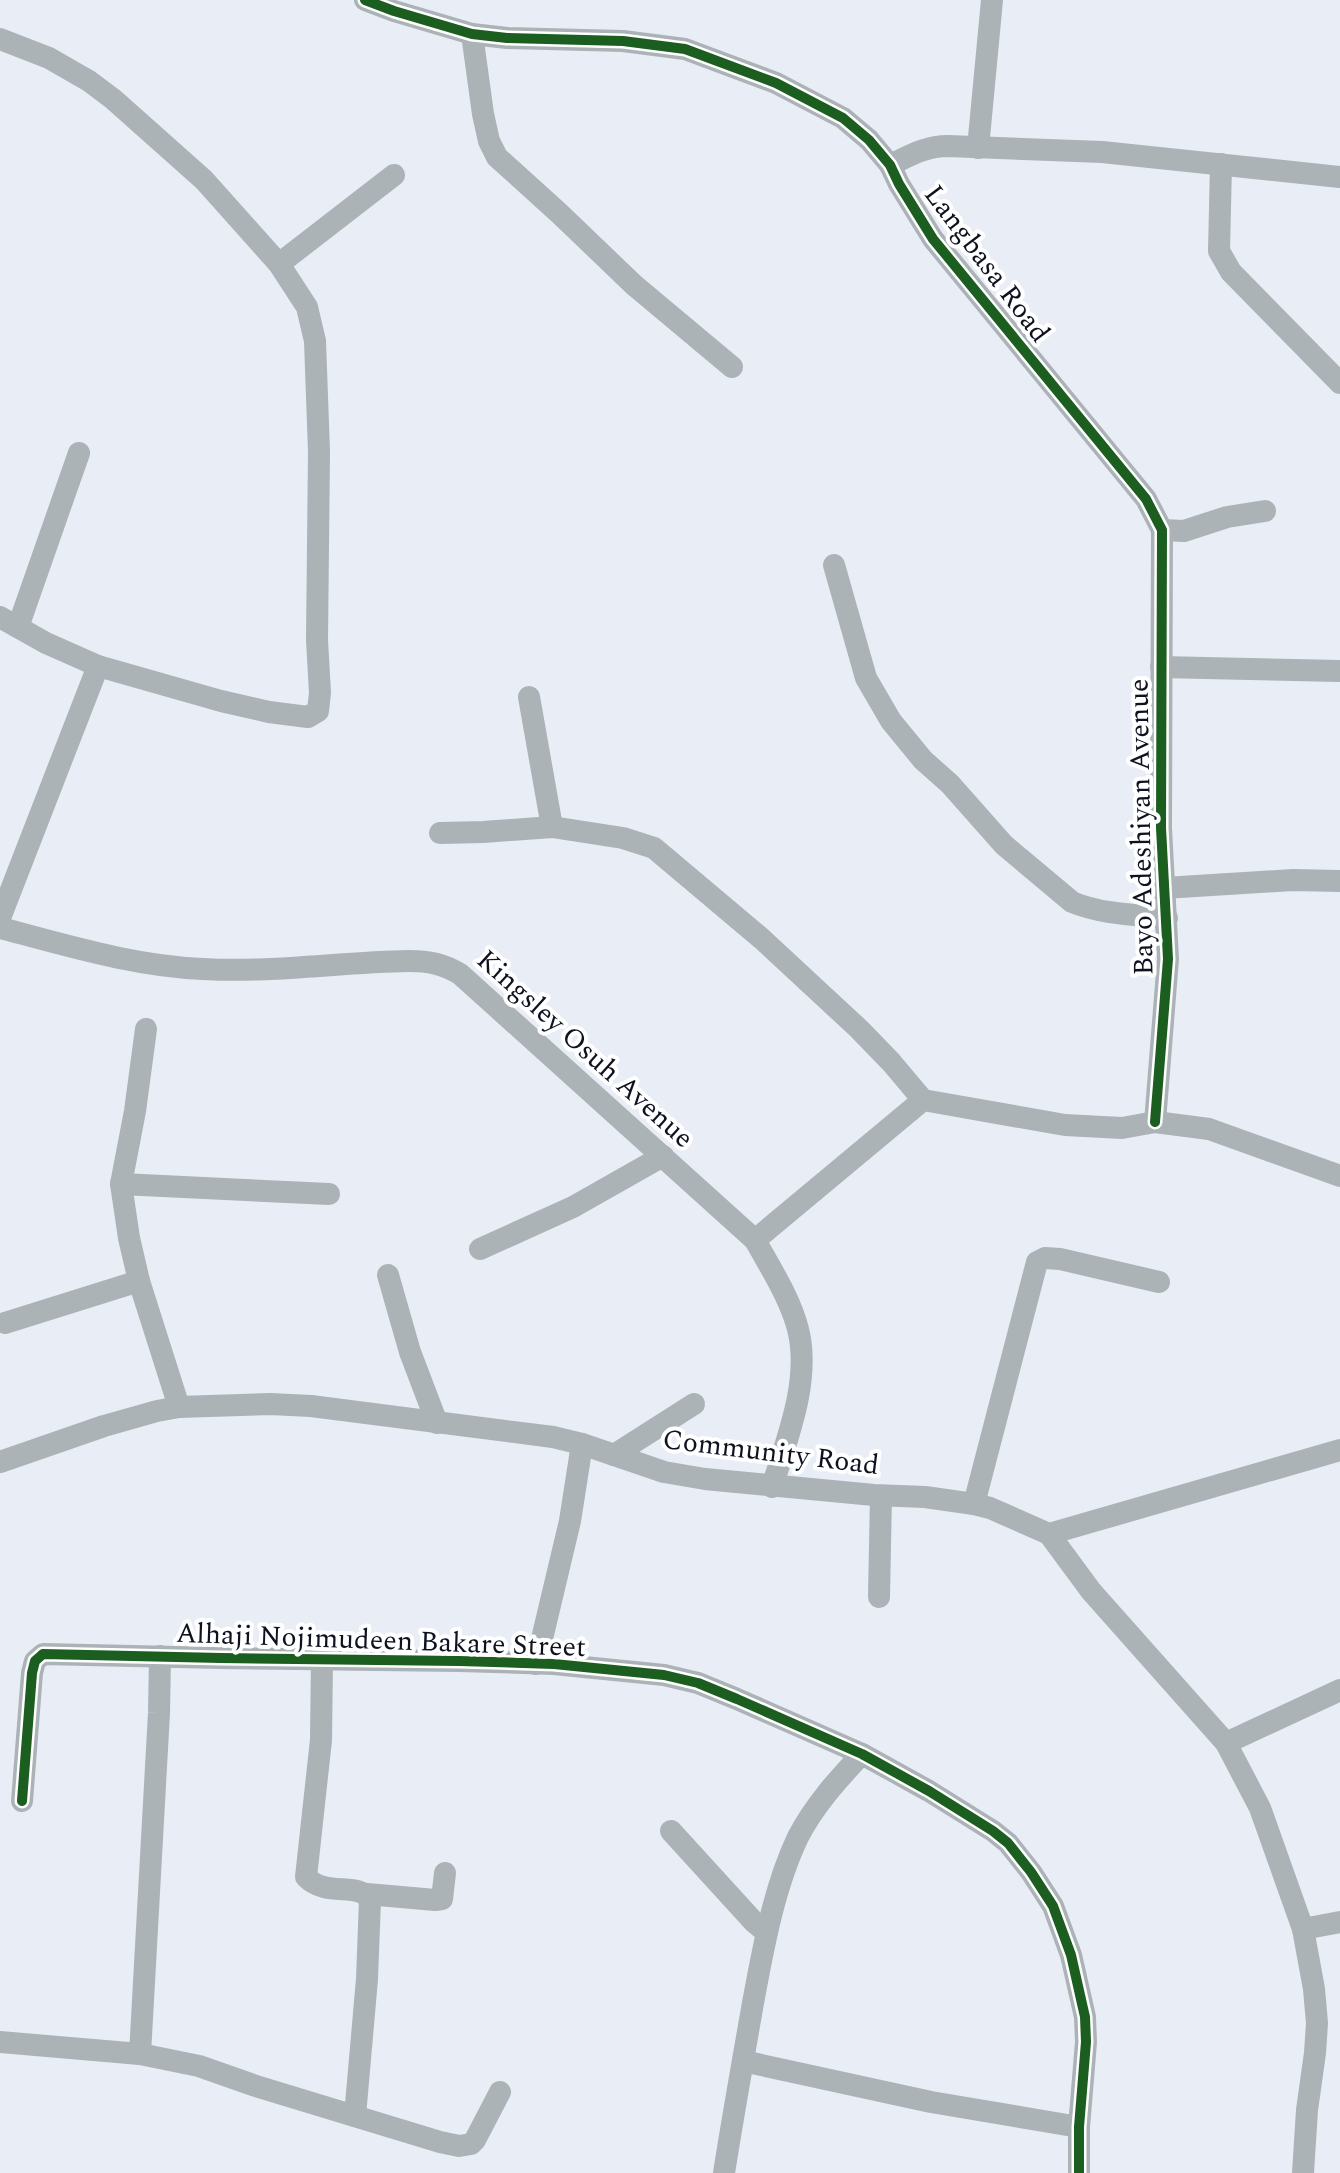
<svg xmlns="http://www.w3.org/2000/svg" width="1340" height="2173" viewBox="0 0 1340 2173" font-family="Spectral,serif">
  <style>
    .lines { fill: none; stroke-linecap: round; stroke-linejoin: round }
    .minor { stroke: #abb3b6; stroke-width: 22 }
    .cycleway-casing { stroke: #fff; stroke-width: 15 }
    .cycleway { stroke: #1b5e20; stroke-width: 10 }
    .labels { text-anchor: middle; stroke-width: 8; stroke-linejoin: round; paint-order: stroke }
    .street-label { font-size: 28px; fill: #0e1120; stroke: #fff }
  </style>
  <rect width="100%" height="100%" fill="#e9edf6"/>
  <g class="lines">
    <g class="minor">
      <path d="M365,0L394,11L472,34L507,38L623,41L685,49L776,83L843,118L869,140L890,165L899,184L933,239L1146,499L1162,530L1161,828L1168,959L1155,1122"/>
      <path d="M472,34L483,114L489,141L497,157L560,214L634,285L732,367"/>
      <path d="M0,39L49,58L89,81L113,99L204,180L279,264L307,307L315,341L319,452L317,640L320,693L318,711L308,717L269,712L221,701L98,666L46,643L0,617"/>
      <path d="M978,148L992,0"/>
      <path d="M1221,164L1219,251L1231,272L1340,383"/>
      <path d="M890,165C909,156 926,146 948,146L1102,152L1340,177"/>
      <path d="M279,264L394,175"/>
      <path d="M1162,530L1184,531L1227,517L1265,511"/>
      <path d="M834,565L866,678L891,721L923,760L950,784L1004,845L1072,902C1100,914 1136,915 1167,918"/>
      <path d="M18,627L79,453"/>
      <path d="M1161,667L1340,671"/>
      <path d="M529,697L552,827"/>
      <path d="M440,833L483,832L552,827L623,838L654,848L762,939L859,1029L891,1062L923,1100"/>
      <path d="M1164,888L1293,880L1340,881"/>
      <path d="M0,918L98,666"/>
      <path d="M0,928C66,945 133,966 203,969C272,973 340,962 409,961C429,961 443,964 460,974L755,1240C771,1269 790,1298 798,1329C811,1380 787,1439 772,1487"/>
      <path d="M146,1029L135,1111L121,1184L129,1238L139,1281L179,1407"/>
      <path d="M121,1184L329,1194"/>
      <path d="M755,1240L923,1100L1065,1125L1122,1128L1155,1122L1209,1129L1340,1176"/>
      <path d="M480,1249L573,1207L663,1156"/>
      <path d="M388,1275L410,1352L437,1423"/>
      <path d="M5,1323L139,1281"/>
      <path d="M614,1455L694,1404"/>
      <path d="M0,1462L104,1426L157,1411L179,1407L270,1404L311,1406L553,1437L582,1444L664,1472L705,1479L874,1495L925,1497L974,1504L990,1508L1049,1534L1340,1450"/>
      <path d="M974,1504L1037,1262L1045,1258L1060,1259L1159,1282"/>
      <path d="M1049,1534L1091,1591L1226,1743L1260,1808L1303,1929L1314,1989L1317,2023L1315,2053L1307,2110L1303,2173"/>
      <path d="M879,1597L881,1496"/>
      <path d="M322,1659L321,1740L306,1877C326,1898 360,1881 370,1900L367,1979L355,2116"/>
      <path d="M536,1664L570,1521L582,1444"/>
      <path d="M1226,1743L1340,1690"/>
      <path d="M22,1801L32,1673L35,1661L43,1654L221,1658L459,1661L554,1664L664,1675L698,1683L737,1699L862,1754L929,1791L993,1831L1008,1843L1031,1872L1053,1906L1071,1955L1085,2017L1086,2042L1079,2127V2173"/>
      <path d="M671,1831L754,1922L766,1932"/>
      <path d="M367,1894L435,1900L442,1899L445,1873"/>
      <path d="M1303,1929L1340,1922"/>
      <path d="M0,2042L140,2054L199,2066L256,2086L440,2142L459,2146L471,2144L475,2140L500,2092"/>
      <path d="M140,2054L159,1713L160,1656"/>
      <path d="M743,2061L931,2102L1079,2127"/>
      <path d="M724,2173C733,2116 743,2060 753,2003C763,1949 774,1887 798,1837C814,1806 838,1779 862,1754"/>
    </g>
    <defs>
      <g id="cycleway">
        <path d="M365,0L394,11L472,34L507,38L623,41L685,49L776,83L843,118L869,140L890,165L899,184L933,239L1146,499L1162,530L1161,828L1168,959L1155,1122"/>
        <path d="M22,1801L32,1673L35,1661L43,1654L221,1658L459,1661L554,1664L664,1675L698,1683L737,1699L862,1754L929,1791L993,1831L1008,1843L1031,1872L1053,1906L1071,1955L1085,2017L1086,2042L1079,2127V2173"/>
      </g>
    </defs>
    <use href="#cycleway" class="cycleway-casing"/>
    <use href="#cycleway" class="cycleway"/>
  </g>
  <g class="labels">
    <g class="street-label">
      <text transform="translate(988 263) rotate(53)" y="10">Langbasa Road</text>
      <text transform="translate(1140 827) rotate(-91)" y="10">Bayo Adeshiyan Avenue</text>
      <text transform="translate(586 1048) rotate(42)" y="10">Kingsley Osuh Avenue</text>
      <text transform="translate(771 1451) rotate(7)" y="10">Community Road</text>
      <text transform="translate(381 1639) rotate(2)" y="10">Alhaji Nojimudeen Bakare Street</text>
    </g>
  </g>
</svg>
